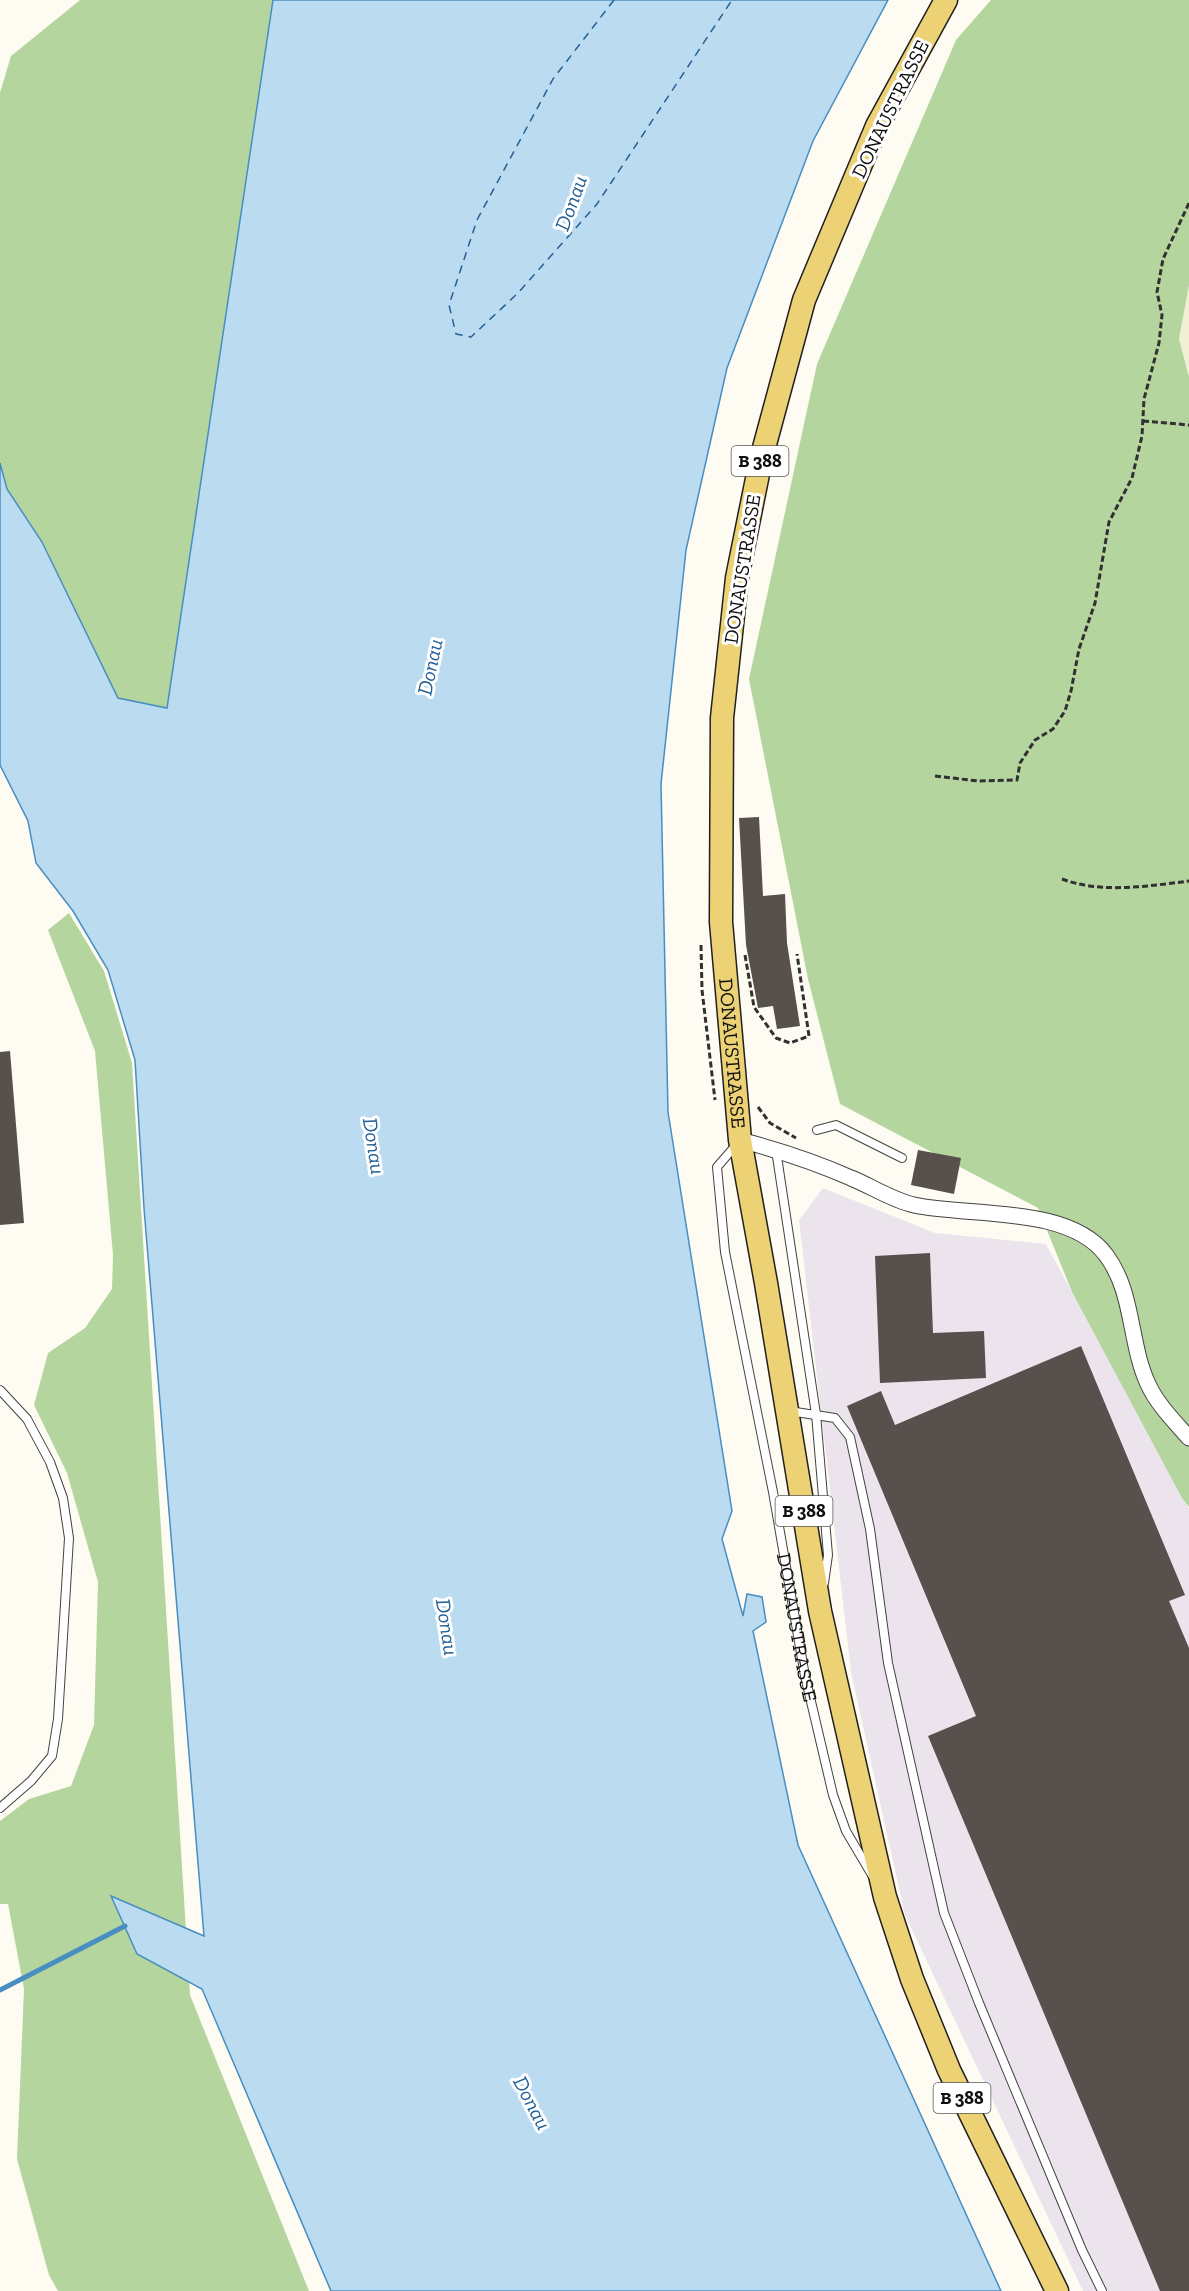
<svg xmlns="http://www.w3.org/2000/svg" width="1189" height="2291" viewBox="0 0 1189 2291" font-family="'Zilla Slab',serif">
  <style>
    .industrial { fill: #ece4ec }
    .farmland { fill: #f2f0d4 }
    .forest { fill: #b5d59f }
    .water { fill: #bbdbf1; stroke: #488ec1; stroke-width: 1.5 }
    .lines { fill: none; stroke-linecap: round; stroke-linejoin: round }
    .stream { stroke: #488ec1; stroke-width: 5 }
    .ferry { stroke: #236096; stroke-width: 1.5; stroke-dasharray: 8 6; stroke-linecap: butt }
    .building { fill: #57504c }
    .lane-casing { stroke: #424242; stroke-width: 10 }
    .street-casing { stroke: #424242; stroke-width: 17 }
    .primary-casing { stroke: #202020; stroke-width: 25 }
    .path { stroke: #313131; stroke-width: 3; stroke-dasharray: 6 3; stroke-linecap: butt }
    .lane { stroke: #fff; stroke-width: 8 }
    .street { stroke: #fff; stroke-width: 15 }
    .primary { stroke: #ecd274; stroke-width: 22 }
    .labels { text-anchor: middle; stroke-width: 6; stroke-linejoin: round; paint-order: stroke }
    .shield { fill: #fff; stroke: #575757; stroke-width: 1.5 }
    .shield-label { font-size: 18px; font-weight: bold; fill: #0f0f0f }
    .street-label { font-size: 20px; fill: #0f0f0f; stroke: #fff }
    .water-label { font-size: 21px; font-style: italic; fill: #236096; stroke: #fff }
  </style>
  <rect width="100%" height="100%" fill="#fefcf2"/>
  <path class="industrial" d="M823,1188L935,1233L1046,1244L1189,1509V2291H1083L905,1915L851,1672L799,1220Z"/>
  <path class="farmland" d="M1189,285V377L1179,339Z"/>
  <g class="forest">
    <path d="M80,0H273L168,708L118,698L42,542L7,489L0,463V93L11,56Z"/>
    <path d="M991,0H1189V285L1179,339L1189,377V1507L1182,1498L1072,1292L1038,1208L840,1104L808,979L749,679L817,364L956,40Z"/>
    <path d="M69,913L104,971L132,1063L190,1995L309,2291H58L49,2275L17,2159L24,1989L8,1904H0V1821L29,1799L71,1786L94,1725L98,1582L67,1473L34,1405L48,1353L85,1328L112,1289L113,1255L95,1051L48,930Z"/>
  </g>
  <path class="water" d="M273,0H888L813,141L727,368L686,550L661,784L668,1112L732,1511L722,1539L743,1616L747,1594L762,1597L766,1622L753,1631L798,1845L1001,2291H331L202,1989L137,1954L111,1896L204,1936L144,1208L135,1060L108,970L73,911L36,863L28,821L0,765V463L7,489L42,542L118,698L167,708Z"/>
  <g class="lines">
    <path class="stream" d="M0,1990L125,1926"/>
    <path class="ferry" d="M614,0L553,79L477,220L449,305L456,334L471,337L518,293L597,204L732,0"/>
  </g>
  <g class="building">
    <path d="M759,817L763,896L785,894L787,943L800,1026L777,1029L773,1006L758,1008L746,945L739,818Z"/>
    <path d="M10,1051L24,1223L0,1225V1052Z"/>
    <path d="M918,1150L961,1158L954,1194L911,1185Z"/>
    <path d="M930,1253L933,1333L984,1331L986,1378L880,1383L875,1256Z"/>
    <path d="M1081,1346L1185,1595L1169,1601L1189,1648V2291H1160L928,1736L976,1716L847,1406L881,1391L895,1425Z"/>
  </g>
  <g class="lines">
    <defs>
      <g id="lane">
        <path d="M817,1130L836,1125L902,1158"/>
        <path id="s1" d="M737,1144L717,1167L725,1252L773,1492L805,1676L833,1795L846,1831L872,1875"/>
        <path d="M776,1150L816,1414L828,1555L824,1583"/>
        <path d="M0,1390L27,1419L50,1462L63,1498L69,1538L58,1719L52,1756L31,1781L0,1808"/>
        <path d="M789,1411L835,1418L850,1437L870,1529L888,1663L944,1913L979,2003L1082,2250L1102,2291"/>
      </g>
      <path id="street" d="M740,1140C778,1150 815,1162 851,1178C871,1186 892,1200 914,1205C969,1217 1069,1205 1106,1255C1134,1292 1129,1343 1148,1384C1157,1404 1174,1421 1189,1438"/>
      <g id="primary">
        <path id="s2" d="M946,0L877,126L804,300L761,459L737,578L722,718L721,922L740,1140L766,1283L820,1611L885,1897L912,1979L949,2070L1057,2291"/>
      </g>
    </defs>
    <use href="#lane" class="lane-casing"/>
    <use href="#street" class="street-casing"/>
    <use href="#primary" class="primary-casing"/>
    <g class="path">
      <path d="M1143,421L1189,425"/>
      <path d="M935,776L978,781L1017,780L1020,763L1035,740L1053,729L1065,711L1071,691L1079,649L1095,603L1109,522L1132,478L1142,436L1144,399L1159,343L1162,315L1157,292L1163,259L1189,203"/>
      <path d="M1062,879C1102,894 1148,886 1189,881"/>
      <path d="M701,945L702,990L715,1100"/>
      <path d="M745,955L754,1007L776,1038L790,1043L809,1036L797,954"/>
      <path d="M758,1107L770,1123L796,1138"/>
    </g>
    <use href="#lane" class="lane"/>
    <use href="#street" class="street"/>
    <use href="#primary" class="primary"/>
  </g>
  <g class="labels">
    <g class="shield">
      <rect x="731.5" y="446" width="57" height="30" rx="4.5"/>
      <rect x="775.5" y="1496" width="57" height="30" rx="4.5"/>
      <rect x="933.5" y="2083" width="57" height="30" rx="4.5"/>
    </g>
    <g class="shield-label">
      <text x="760" y="467">B 388</text>
      <text x="804" y="1517">B 388</text>
      <text x="962" y="2104">B 388</text>
    </g>
    <g class="street-label">
      <text transform="translate(890 109) rotate(-64)" y="7">DONAUSTRASSE</text>
      <text transform="translate(742 569) rotate(-81)" y="7">DONAUSTRASSE</text>
      <text dy="7" stroke="none"><textPath href="#s2" startOffset="1095">DONAUSTRASSE</textPath></text>
      <text dy="7" stroke="none"><textPath href="#s1" startOffset="498">DONAUSTRASSE</textPath></text>
    </g>
    <g class="water-label">
      <text transform="translate(571 203) rotate(-70)" y="7">Donau</text>
      <text transform="translate(430 667) rotate(-78)" y="7">Donau</text>
      <text transform="translate(374 1146) rotate(81)" y="7">Donau</text>
      <text transform="translate(447 1627) rotate(81)" y="7">Donau</text>
      <text transform="translate(532 2103) rotate(62)" y="7">Donau</text>
    </g>
  </g>
</svg>
